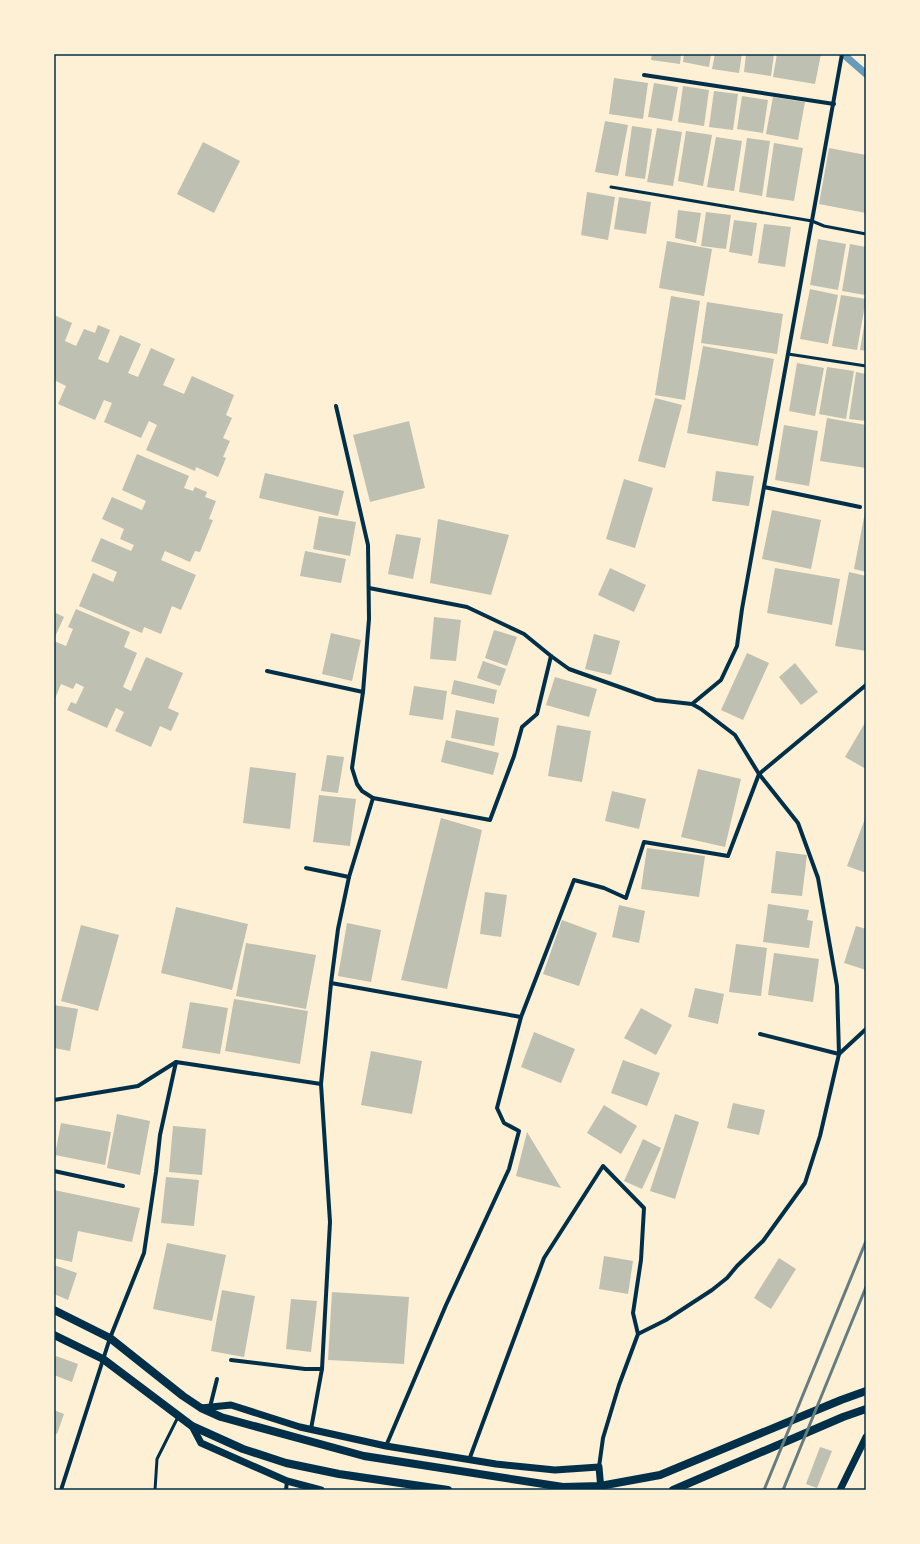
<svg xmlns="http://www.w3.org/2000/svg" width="920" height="1544" viewBox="0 0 920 1544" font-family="Commissioner,sans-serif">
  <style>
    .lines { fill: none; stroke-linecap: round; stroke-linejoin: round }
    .stream { stroke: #669bbc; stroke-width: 7 }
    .building { fill: #bec0b2 }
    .service { stroke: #003049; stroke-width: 3 }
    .minor { stroke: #003049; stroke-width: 4 }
    .tertiary { stroke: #003049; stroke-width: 7 }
    .secondary { stroke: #003049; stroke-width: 8 }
    .rail { stroke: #657d81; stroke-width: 3 }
    .neatline { fill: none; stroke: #003049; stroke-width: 1.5 }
  </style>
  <rect width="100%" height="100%" fill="#fdf0d5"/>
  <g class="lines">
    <path class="stream" d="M843,54L866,74"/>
  </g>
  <g class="building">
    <path d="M652,54H681L680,64L651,60Z"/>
    <path d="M684,54H711L709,67L683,62Z"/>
    <path d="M715,54H742L739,73L712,69Z"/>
    <path d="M746,54H774L771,76L744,72Z"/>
    <path d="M777,54H821L815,84L773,77Z"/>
    <path d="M614,78L648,83L643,119L609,114Z"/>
    <path d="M654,83L678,87L672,121L648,117Z"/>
    <path d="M683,86L709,90L704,126L678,122Z"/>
    <path d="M714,91L738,94L733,130L709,127Z"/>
    <path d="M742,96L768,100L763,133L737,129Z"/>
    <path d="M773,97L805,102L798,140L766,134Z"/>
    <path d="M605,121L628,125L618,176L595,172Z"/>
    <path d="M632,126L652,129L645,179L625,176Z"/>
    <path d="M657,128L682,132L673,186L647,182Z"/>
    <path d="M686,131L712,135L703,186L678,181Z"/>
    <path d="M716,137L742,141L734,191L707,187Z"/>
    <path d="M747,138L770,141L762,196L739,192Z"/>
    <path d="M203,142L240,161L214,213L177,194Z"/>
    <path d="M774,143L803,148L794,201L766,197Z"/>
    <path d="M829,148L866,155V213L819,204Z"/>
    <path d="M587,192L615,197L608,240L581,235Z"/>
    <path d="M619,197L651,202L646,234L614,229Z"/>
    <path d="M678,210L701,213L696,243L675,238Z"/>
    <path d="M706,212L731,215L726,249L701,246Z"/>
    <path d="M734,220L757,223L752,256L729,252Z"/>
    <path d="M764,224L791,227L785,267L758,263Z"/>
    <path d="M818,239L846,244L838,290L810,285Z"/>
    <path d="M667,241L712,249L704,296L659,288Z"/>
    <path d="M850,244L866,247L865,295L842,291Z"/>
    <path d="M810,289L838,295L828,344L800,339Z"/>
    <path d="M841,295L866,299L857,350L832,346Z"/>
    <path d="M671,296L700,301L685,400L655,395Z"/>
    <path d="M707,302L783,314L777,354L701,343Z"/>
    <path d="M54,315L72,323L65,341L76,346L84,329L95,333L98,325L110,330L98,359L108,363L120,335L141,344L128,373L138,377L151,348L175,359L163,385L184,394L192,376L234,395L226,415L232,418L223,438L230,441L223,457L226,458L218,477L196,467L195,471L146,450L157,425L149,421L141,438L104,422L112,403L104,400L95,420L58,404L66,386L54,380Z"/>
    <path d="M865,320L866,321V351L860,350Z"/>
    <path d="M703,346L774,359L758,446L687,433Z"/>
    <path d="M797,363L824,368L815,416L789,411Z"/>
    <path d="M827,367L854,371L846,419L819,414Z"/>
    <path d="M856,372L866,374V421L849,419Z"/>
    <path d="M655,398L682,405L665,468L638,461Z"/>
    <path d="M827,418L866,425V468L820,461Z"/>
    <path d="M409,421L425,488L370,502L353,435Z"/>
    <path d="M784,425L818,431L809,486L775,480Z"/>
    <path d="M137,454L189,476L184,488L193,491L195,487L207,492L205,497L216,501L209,519L213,520L200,552L195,551L190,562L165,551L161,560L196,575L181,610L172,606L161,634L144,627L142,633L79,606L93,573L113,582L117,572L91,561L101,538L131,551L134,545L120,539L124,529L102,519L112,497L142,510L146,501L122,490Z"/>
    <path d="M716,471L754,476L749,506L712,501Z"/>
    <path d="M265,473L344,491L338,516L259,498Z"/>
    <path d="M624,479L653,488L635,548L606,539Z"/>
    <path d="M772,510L821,520L811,569L762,559Z"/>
    <path d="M865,512H866V572L854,569Z"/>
    <path d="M319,516L356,522L350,556L313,549Z"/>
    <path d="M438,519L509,535L491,595L430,583Z"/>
    <path d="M396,534L421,538L413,579L388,574Z"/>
    <path d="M305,551L346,559L341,583L300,576Z"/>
    <path d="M610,568L646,585L634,612L598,595Z"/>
    <path d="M775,568L840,579L832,625L767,613Z"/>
    <path d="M849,572L866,576V651L835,646Z"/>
    <path d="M76,609L130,632L124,647L137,653L123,687L131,691L146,657L183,673L168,708L179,713L171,731L160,726L151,747L115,731L124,712L116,708L107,728L67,710L71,702L76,704L84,687L76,683L73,689L61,684L54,701V641L66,646L73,629L68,627Z"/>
    <path d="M54,612L64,617L54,639Z"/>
    <path d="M434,617L461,620L456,661L430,659Z"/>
    <path d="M494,630L517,637L507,666L485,658Z"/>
    <path d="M331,633L361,640L352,681L322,674Z"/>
    <path d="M594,634L620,641L611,675L585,669Z"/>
    <path d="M747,653L769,663L743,720L721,710Z"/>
    <path d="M483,661L506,669L500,686L477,678Z"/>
    <path d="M795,663L818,692L801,705L779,677Z"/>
    <path d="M555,677L597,689L589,717L546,705Z"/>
    <path d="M454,680L497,690L494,704L451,694Z"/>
    <path d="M414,686L447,691L443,720L409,715Z"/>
    <path d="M456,710L499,718L494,746L451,738Z"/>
    <path d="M866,721V769L845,757Z"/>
    <path d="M557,725L591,731L582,782L548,776Z"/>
    <path d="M446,740L499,753L493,775L441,762Z"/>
    <path d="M327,755L344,757L338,793L321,791Z"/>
    <path d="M250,767L296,773L290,829L243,823Z"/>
    <path d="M698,769L741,779L725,847L681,837Z"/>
    <path d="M612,791L646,799L639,829L605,821Z"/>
    <path d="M319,795L356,799L350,846L313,842Z"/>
    <path d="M866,816V873L847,866Z"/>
    <path d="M441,818L482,830L447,989L401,980Z"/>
    <path d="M647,848L705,856L699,897L641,889Z"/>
    <path d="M776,851L807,855L802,896L771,893Z"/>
    <path d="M485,892L507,895L501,937L480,934Z"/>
    <path d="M768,904L809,910L807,920L813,921L809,948L763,942Z"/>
    <path d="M619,905L645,911L639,943L612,937Z"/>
    <path d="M176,907L248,924L232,990L161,973Z"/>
    <path d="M562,920L597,933L579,986L543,974Z"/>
    <path d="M347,923L381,930L371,982L338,976Z"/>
    <path d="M81,925L119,935L98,1011L61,1001Z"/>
    <path d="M856,926L866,929V970L844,963Z"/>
    <path d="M246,943L316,955L306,1009L236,996Z"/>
    <path d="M736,944L767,948L761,996L729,992Z"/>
    <path d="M774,953L819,959L813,1002L768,995Z"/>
    <path d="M695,988L724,994L718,1024L688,1017Z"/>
    <path d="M234,999L308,1011L300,1064L225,1051Z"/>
    <path d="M190,1002L228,1008L220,1054L182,1048Z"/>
    <path d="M54,1005L78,1009L70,1051L54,1048Z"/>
    <path d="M641,1008L672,1025L656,1055L624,1038Z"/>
    <path d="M534,1032L575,1049L561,1083L521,1067Z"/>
    <path d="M371,1051L422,1061L412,1114L361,1105Z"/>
    <path d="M623,1060L660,1073L647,1106L611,1093Z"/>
    <path d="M733,1103L765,1110L759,1135L727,1128Z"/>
    <path d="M604,1105L637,1126L621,1154L587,1133Z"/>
    <path d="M117,1114L150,1121L140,1175L107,1168Z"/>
    <path d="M675,1114L699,1122L675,1199L650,1191Z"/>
    <path d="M61,1123L111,1132L105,1165L55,1155Z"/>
    <path d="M173,1126L206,1129L202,1175L169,1172Z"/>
    <path d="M527,1132L561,1188L516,1176Z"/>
    <path d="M643,1139L661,1148L642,1189L624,1181Z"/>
    <path d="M166,1177L199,1180L194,1226L161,1223Z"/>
    <path d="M54,1190L140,1208L132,1242L78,1231L72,1262L54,1258Z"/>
    <path d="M167,1243L226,1255L212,1321L153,1309Z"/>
    <path d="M604,1256L633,1261L628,1294L599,1289Z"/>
    <path d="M779,1258L796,1269L771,1309L754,1298Z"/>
    <path d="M54,1265L77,1273L68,1300L54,1294Z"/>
    <path d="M222,1290L255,1296L244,1357L211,1351Z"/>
    <path d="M332,1292L409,1297L404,1364L328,1360Z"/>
    <path d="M291,1299L317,1301L311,1352L286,1349Z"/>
    <path d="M56,1356L78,1364L72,1382L54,1375V1363Z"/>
    <path d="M54,1410L64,1414L57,1434L54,1433Z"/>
    <path d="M820,1447L832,1451L817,1488L806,1484Z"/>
  </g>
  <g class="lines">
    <g class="service">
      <path d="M611,187L812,221L824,226L866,234"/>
      <path d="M788,354L866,366"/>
      <path d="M155,1490L157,1459L178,1417"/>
    </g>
    <g class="minor">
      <path d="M644,75L834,104"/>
      <path d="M336,406L368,545L369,619L363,692"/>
      <path d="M764,487L860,507"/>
      <path d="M369,588L467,607L524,634L551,656L569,669L656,700L692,704L701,709L735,735L759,774L798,823L818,878L837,986L839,1054L820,1136L805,1183L763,1241L737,1266L727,1278L712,1290L666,1320L638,1334L619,1385L603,1438L599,1467"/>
      <path d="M267,671L363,692L352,768L357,784L362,791L373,798L349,877L338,929L331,983L321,1084L330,1222L322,1369L311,1429"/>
      <path d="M692,704L721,680L737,646L742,609L842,54"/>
      <path d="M373,798L490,820L514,756L522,727L537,714L551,656"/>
      <path d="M306,868L349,877"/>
      <path d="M331,983L521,1017"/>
      <path d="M760,1034L839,1054L866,1029"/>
      <path d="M54,1100L138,1086L176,1062"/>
      <path d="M54,1171L123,1186"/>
      <path d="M231,1360L305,1369H322"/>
      <path d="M210,1407L217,1379"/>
      <path d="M386,1446L446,1305L509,1169L519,1131L504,1123L497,1108L521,1017L574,880L604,888L626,898L644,842L728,856L759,774L866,685"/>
      <path d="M469,1460L544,1258L603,1166L644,1208L641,1260L633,1313L638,1334"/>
      <path d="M61,1490L110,1338L144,1253L156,1172L160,1135L176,1062L321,1084"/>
      <path d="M286,1490L287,1481"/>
    </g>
    <g class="tertiary">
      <path d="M201,1408L231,1405L300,1427L386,1446L496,1464L555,1470L599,1467L601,1490"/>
      <path d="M192,1426L201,1443L287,1481L321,1490"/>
      <path d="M840,1490L866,1437"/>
    </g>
    <g class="secondary">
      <path d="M54,1310L110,1338L183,1396L201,1408L221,1417L364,1456L563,1487L600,1486L660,1475L841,1400L866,1391"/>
      <path d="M54,1335L103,1359L192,1426L243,1449L286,1463L339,1474L448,1490"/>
      <path d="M673,1490L843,1417L866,1409"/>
    </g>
    <g class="rail">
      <path d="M764,1490L866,1241"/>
      <path d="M783,1490L866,1287"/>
    </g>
  </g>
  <rect width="920" height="1544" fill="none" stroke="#fdf0d5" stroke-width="110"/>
  <rect x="55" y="55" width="810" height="1434" class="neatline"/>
</svg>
